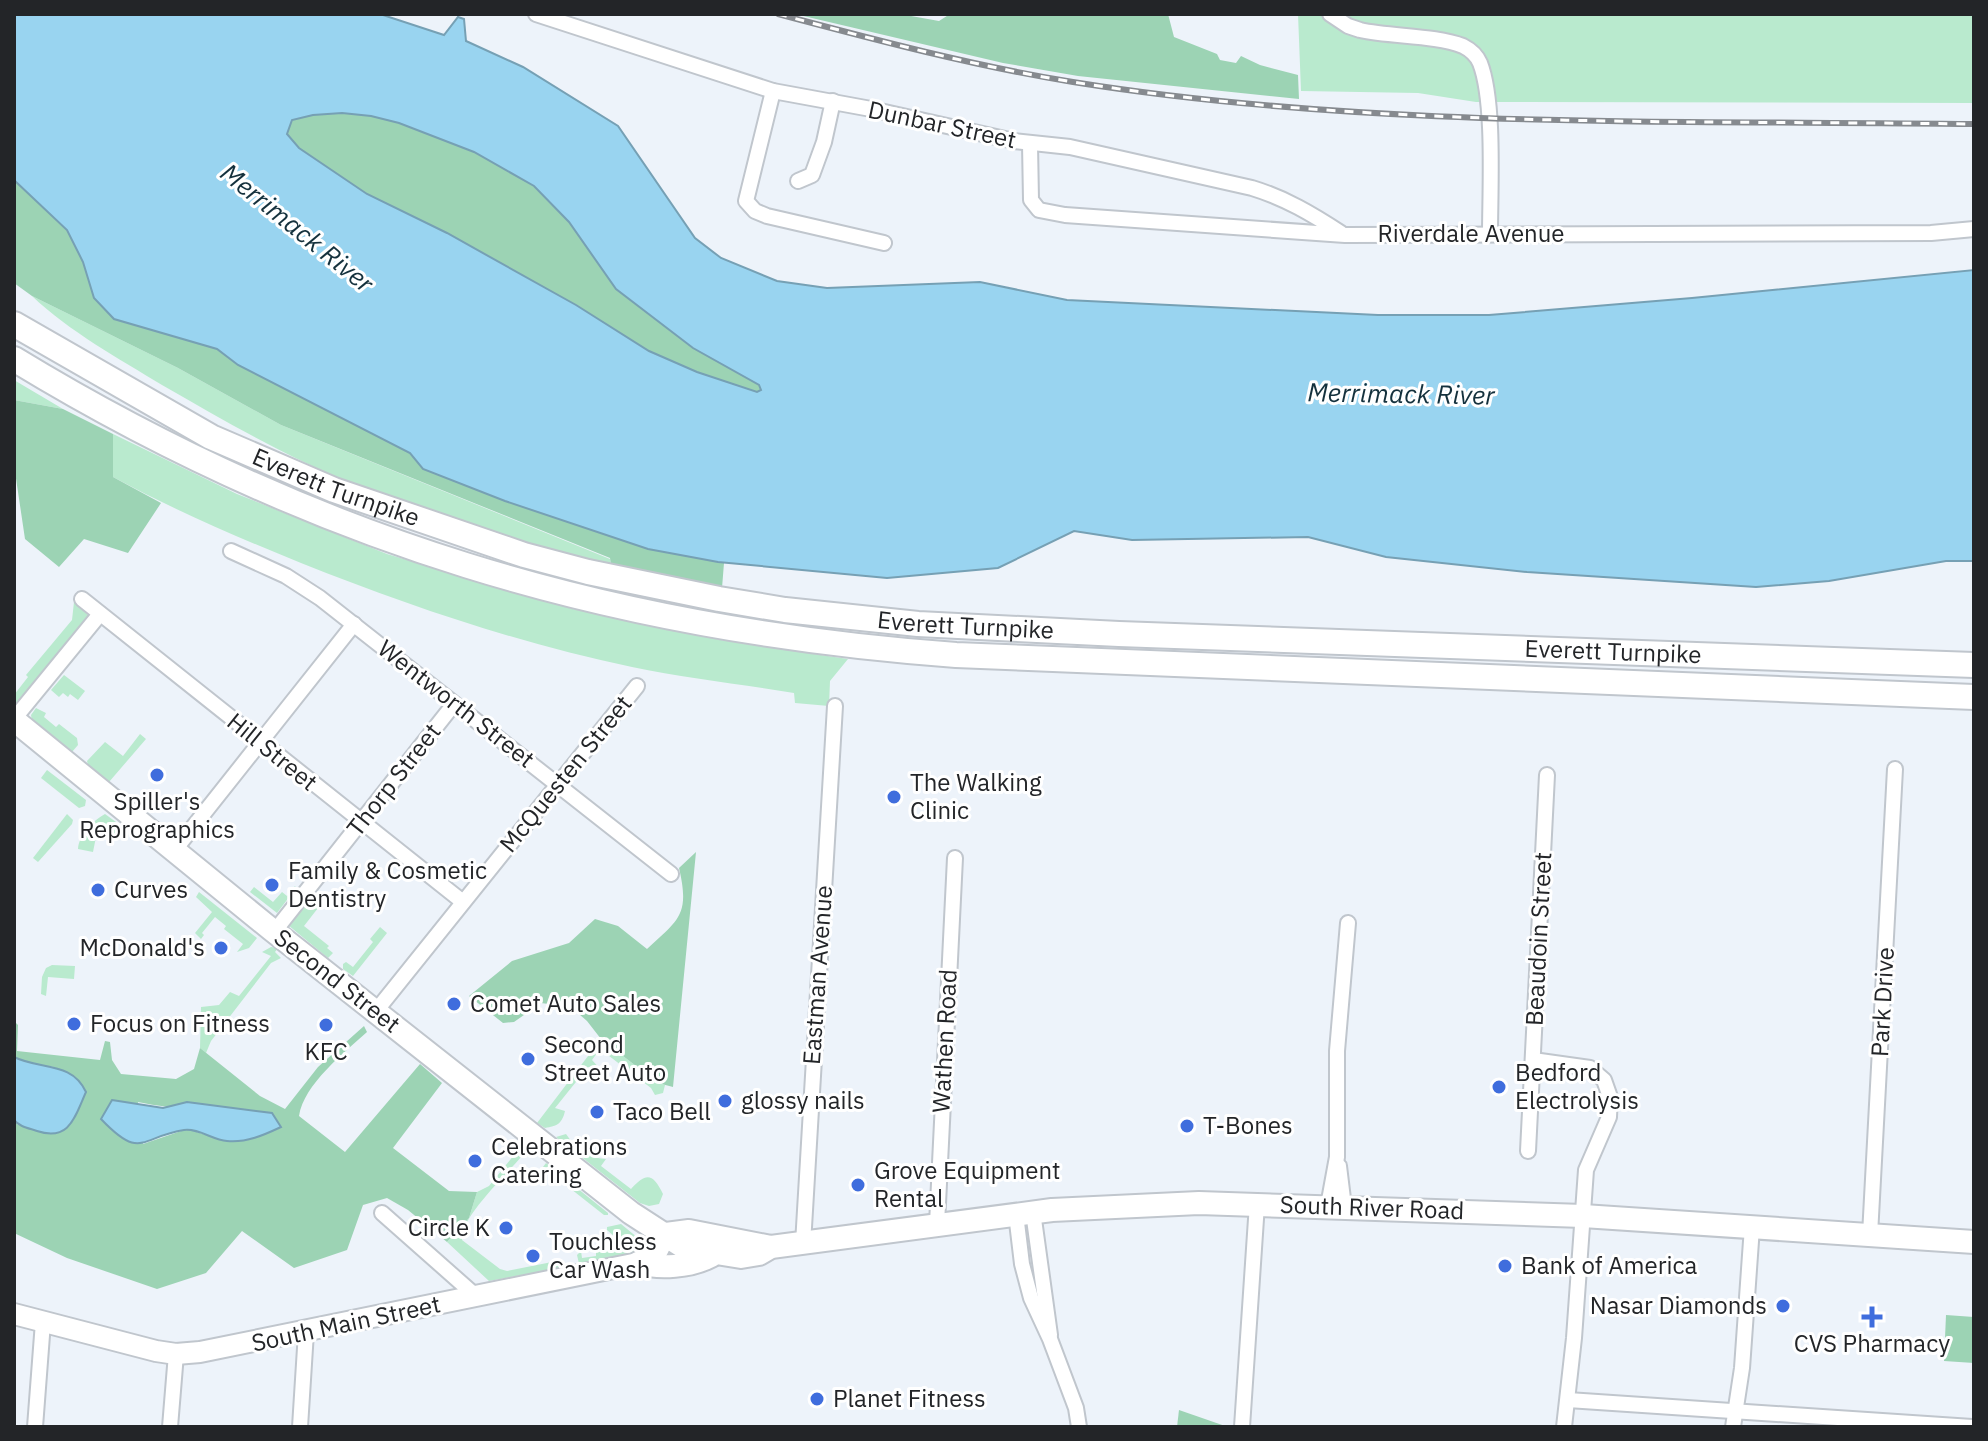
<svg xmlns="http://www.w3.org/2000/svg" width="1988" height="1441" viewBox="0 0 1988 1441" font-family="'IBM Plex Sans',sans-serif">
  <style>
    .green { fill: #b9eace }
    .forest { fill: #9cd3b4; fill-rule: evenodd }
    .water { fill: #99d4f0; stroke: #76a0b4; stroke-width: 2; fill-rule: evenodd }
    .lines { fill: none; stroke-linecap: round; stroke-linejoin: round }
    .minor-casing { stroke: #c0c6cd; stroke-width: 18 }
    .secondary-casing { stroke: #c0c6cd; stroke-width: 24 }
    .primary-casing { stroke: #c0c6cd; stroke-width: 26 }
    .motorway-casing { stroke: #c0c6cd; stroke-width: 28 }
    .minor { stroke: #fff; stroke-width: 14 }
    .secondary { stroke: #fff; stroke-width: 20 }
    .primary { stroke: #fff; stroke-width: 22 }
    .motorway { stroke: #fff; stroke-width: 24 }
    .rail-casing { stroke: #868a8f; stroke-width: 6 }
    .rail { stroke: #fff; stroke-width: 3; stroke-dasharray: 9; stroke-linecap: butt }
    .poi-dot { fill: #3f6ddd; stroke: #fff; stroke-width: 3 }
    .labels { text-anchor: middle; stroke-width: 6; stroke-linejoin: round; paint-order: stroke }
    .street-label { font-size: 24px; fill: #232528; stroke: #fff }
    .poi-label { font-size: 24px; fill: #232528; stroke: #fff; text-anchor: start }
    .water-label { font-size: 26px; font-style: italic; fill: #14313d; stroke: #fff }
  </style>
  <rect width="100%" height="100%" fill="#edf3fa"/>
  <g class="green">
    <path d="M1298,14H1974V103L1476,102L1418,93L1301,91Z"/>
    <path d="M32,296L178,368L281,425L610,559L611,565C510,539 400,509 306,463C257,440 209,412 162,385C118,358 70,332 32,296Z"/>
    <path d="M14,380L63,409L14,400Z"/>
    <path d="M113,434L237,494L387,554L573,609L721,640L848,659L830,681L829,706L795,703L794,693C740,684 685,678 632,667C518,643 409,606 301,563C237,537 174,510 113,477Z"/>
    <path d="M74,602L90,617L20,703L14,706V695L28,677L26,675L72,620Z"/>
    <path d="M64,675L85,691L78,700L70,694L68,697L63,693L59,697L51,690Z"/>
    <path d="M36,708L46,713L44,717L56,727L59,724L77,738L78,745L71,753L32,721L31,715Z"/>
    <path d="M140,734L146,739L109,782L88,765L87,761L105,742L123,756Z"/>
    <path d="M47,770L86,800L85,806L79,808L41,778Z"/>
    <path d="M67,814L73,820L72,824L38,862L33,858Z"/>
    <path d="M105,814L116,822L117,835L97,832L93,852L78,849C79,835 92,821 105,814Z"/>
    <path d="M295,886L296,888L277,913L250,892L254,887L273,902L282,892L287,896Z"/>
    <path d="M199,892L257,938L249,948L237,952L243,944L224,929L226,926L215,917L202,933L204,935L201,939L195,933L212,912L196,897Z"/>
    <path d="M315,894L325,899L304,926L329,946L327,948L333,953L328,958L288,925Z"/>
    <path d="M380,927L387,933L353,976L343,969V964L346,962L353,967L373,942L370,939Z"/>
    <path d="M271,947L278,948L275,952L281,958L271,963L211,1041L206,1053L200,1048L201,1007L219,1005L230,992L239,996L271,956L262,952Z"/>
    <path d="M52,965L75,966L74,979L48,977L46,996L41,994L42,977L46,968Z"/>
    <path d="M601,1039L658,1083L665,1085L663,1093L655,1095L651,1088L600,1049L592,1060L601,1070L588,1067L555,1108L565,1111C562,1124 557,1126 545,1128L537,1123Z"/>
    <path d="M566,1134C576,1149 587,1158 606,1159L601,1166L631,1189C646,1172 653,1173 663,1194L659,1204L649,1206L640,1203L556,1137Z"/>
    <path d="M523,1144L530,1151L528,1157H521C507,1174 459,1219 462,1240L500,1269L507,1271L557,1261L561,1268L489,1281L447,1242L469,1218L477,1192L489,1186Z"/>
    <path d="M546,1163L608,1213V1215H604L543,1167Z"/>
    <path d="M621,1224L638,1238V1251L629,1257L580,1268L577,1255L581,1251L582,1258L596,1256V1246L604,1251L614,1236L607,1230V1227Z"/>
  </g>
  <g class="forest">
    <path d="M795,14H900L939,21L950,14H1168L1174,37L1217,54L1220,60L1236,63L1241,56L1260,65L1298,75L1299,99L1078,76L1003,63Z"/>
    <path d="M342,113L371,116L399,123L474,152L534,186L569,222L616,289L693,348L759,385L761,390L757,392L697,372L649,351L576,305L447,233L367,194L299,148L287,134L292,120L313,115Z"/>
    <path d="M14,180L67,230L83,262L94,298L114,319L218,349L238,365L410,453L423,469L505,501L648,549L724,563L722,588L611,565L610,558L281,425L178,368L32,296L14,283Z"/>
    <path d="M14,400L63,409L113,434V477L161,503L128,553L84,539L59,567L25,539L14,465Z"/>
    <path d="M696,852L673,1087L658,1083L601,1039L587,1021L571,1007L541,1003L514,1022L503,1023L469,996L512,961L569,943L595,919L618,926L647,949C679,919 690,915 679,868Z"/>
    <path d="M14,1021L18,1025L17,1051L100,1060L105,1041L110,1042L112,1060L121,1074L176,1079L194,1069L200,1048L260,1096L285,1109L318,1067L364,1026L367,1032C344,1053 304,1084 299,1116L345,1152L420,1064L442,1083L393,1148L449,1191L477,1192L469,1218L447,1242L408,1210L387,1198L363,1205L347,1250L294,1268L242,1231L206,1273L157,1289L67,1258L14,1233V1120L18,1125L80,1104L86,1092L54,1067L26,1064L14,1057ZM138,1102C181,1112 227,1108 272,1113L226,1141L187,1129L143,1144Z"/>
    <path d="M1946,1315L1974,1317V1363L1944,1361Z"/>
    <path d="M1179,1410L1228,1427H1177Z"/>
  </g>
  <g class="water">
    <path d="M14,14H380L444,35L458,17L464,19L466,41L523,67L618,126L695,238L721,258L777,281L827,288L980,282L1067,300L1378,315H1489L1692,298L1974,270V561H1946L1829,581L1756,587L1527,572L1386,557L1308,537L1132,540L1074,531L998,568L887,578L718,562L648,549L505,501L423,469L410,453L238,365L217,349L114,319L94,298L83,262L67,230L14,180ZM342,113L371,116L399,123L474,152L534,186L569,222L616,289L693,348L759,385L761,390L757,392L697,372L649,351L576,305L447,233L367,194L299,148L287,134L292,120L313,115Z"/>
    <path d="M14,1057C40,1070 72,1061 86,1092C75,1116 70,1142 37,1131C28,1128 20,1127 14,1120Z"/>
    <path d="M112,1100L163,1108L187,1102L272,1113L281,1127C264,1135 246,1143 227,1141C213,1140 198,1128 184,1130C140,1137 141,1161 101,1119Z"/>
  </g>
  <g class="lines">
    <defs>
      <g id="minor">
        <path d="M536,14L773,91L871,109L1014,141L1070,147L1252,188C1285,198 1312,214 1341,233"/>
        <path d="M1330,14L1348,26L1360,30C1391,37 1435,35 1463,46C1471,50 1477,56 1480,63C1495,101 1490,190 1490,234"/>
        <path d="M773,91L746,201L755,211L767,216L884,243"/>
        <path d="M1030,144L1031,200L1039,210L1065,215L1345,235L1931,233L1974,229"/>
        <path d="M798,181L812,175L824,142L833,101"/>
        <path d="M231,551L286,576L320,598L671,874"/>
        <path d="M82,599L463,902"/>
        <path d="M14,719L100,614"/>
        <path d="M174,851L354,624"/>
        <path d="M274,932L454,704"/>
        <path d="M376,1011L637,686"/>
        <path d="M1533,1060L1590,1068L1604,1080L1610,1097L1609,1117L1586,1170L1574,1338L1564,1427"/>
        <path d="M1528,1151L1547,775"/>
        <path d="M1339,1166L1344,1207"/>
        <path d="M1328,1206L1337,1157V1051L1348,923"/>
        <path d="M1033,1212L1050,1335"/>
        <path d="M382,1213L477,1297"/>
        <path d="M1016,1214L1022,1264L1031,1298L1050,1339L1076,1408L1079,1427"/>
        <path d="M937,1224L955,858"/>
        <path d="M1870,1235L1895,769"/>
        <path d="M803,1244L835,706"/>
        <path d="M1568,1400L1972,1427"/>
        <path d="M35,1427L43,1322"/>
        <path d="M170,1427L176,1354"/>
        <path d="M300,1427L306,1332"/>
        <path d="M1242,1427L1257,1204"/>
        <path d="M1733,1427L1742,1368L1752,1227"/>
      </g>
      <path id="secondary" d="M14,1314L156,1351L176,1354L200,1352L638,1263L658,1250L666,1234"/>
      <g id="primary">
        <path d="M14,720L272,930L631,1213L685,1248L741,1257L759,1254L771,1247L1052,1210L1199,1203L1583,1216L1974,1242"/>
        <path d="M666,1234L689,1231L771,1247"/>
        <path d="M638,1263C660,1269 690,1267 711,1256"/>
      </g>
      <g id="motorway">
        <path id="s1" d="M14,324L211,437L334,490L524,555L588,572L719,599L785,610L918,624L1119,634L1974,665"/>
        <path d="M14,359C311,540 611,630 956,655L1974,697"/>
      </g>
    </defs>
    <use href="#minor" class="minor-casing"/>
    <use href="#secondary" class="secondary-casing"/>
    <use href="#primary" class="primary-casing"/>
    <use href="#motorway" class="motorway-casing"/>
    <use href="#minor" class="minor"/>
    <use href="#secondary" class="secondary"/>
    <use href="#primary" class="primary"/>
    <use href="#motorway" class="motorway"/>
    <defs>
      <path id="rail" d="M778,14C876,40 974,66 1073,82C1367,129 1677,120 1974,124"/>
    </defs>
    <use href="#rail" class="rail-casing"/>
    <use href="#rail" class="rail"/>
  </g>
  <g class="poi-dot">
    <circle cx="157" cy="775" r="8"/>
    <circle cx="894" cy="797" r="8"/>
    <circle cx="272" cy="885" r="8"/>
    <circle cx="98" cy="890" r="8"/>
    <circle cx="221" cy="948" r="8"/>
    <circle cx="454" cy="1004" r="8"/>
    <circle cx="74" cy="1024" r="8"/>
    <circle cx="326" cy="1025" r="8"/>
    <circle cx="528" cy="1059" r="8"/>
    <circle cx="1499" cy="1087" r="8"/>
    <circle cx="725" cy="1101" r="8"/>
    <circle cx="597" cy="1112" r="8"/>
    <circle cx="1187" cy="1126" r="8"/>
    <circle cx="475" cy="1161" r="8"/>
    <circle cx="858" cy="1185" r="8"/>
    <circle cx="506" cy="1228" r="8"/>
    <circle cx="533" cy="1256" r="8"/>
    <circle cx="1505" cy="1266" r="8"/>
    <circle cx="1783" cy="1306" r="8"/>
    <path d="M1868 1305h8v8h8v8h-8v8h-8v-8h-8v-8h8z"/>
    <circle cx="817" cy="1399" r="8"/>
  </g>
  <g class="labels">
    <g class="street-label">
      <text transform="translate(942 125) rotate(12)" y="8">Dunbar Street</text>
      <text x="1471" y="242">Riverdale Avenue</text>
      <text dy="8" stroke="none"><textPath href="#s1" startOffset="362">Everett Turnpike</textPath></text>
      <text dy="8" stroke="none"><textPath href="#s1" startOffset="1010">Everett Turnpike</textPath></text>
      <text dy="8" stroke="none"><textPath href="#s1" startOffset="1658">Everett Turnpike</textPath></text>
      <text transform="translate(456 704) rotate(38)" y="8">Wentworth Street</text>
      <text transform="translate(272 752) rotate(39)" y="8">Hill Street</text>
      <text transform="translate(566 774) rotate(-51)" y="8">McQuesten Street</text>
      <text transform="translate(394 780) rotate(-52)" y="8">Thorp Street</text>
      <text transform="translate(1539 939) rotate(-87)" y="8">Beaudoin Street</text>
      <text transform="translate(818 975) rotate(-86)" y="8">Eastman Avenue</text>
      <text transform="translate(337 981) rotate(38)" y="8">Second Street</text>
      <text transform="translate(1883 1002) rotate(-87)" y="8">Park Drive</text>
      <text transform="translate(945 1041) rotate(-87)" y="8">Wathen Road</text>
      <text transform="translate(1372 1208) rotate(2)" y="8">South River Road</text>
      <text transform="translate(346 1324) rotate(-12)" y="8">South Main Street</text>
    </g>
    <g class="poi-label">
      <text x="910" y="791">The Walking<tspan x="910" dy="28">Clinic</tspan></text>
      <text x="157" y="810" text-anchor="middle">Spiller's<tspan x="157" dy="28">Reprographics</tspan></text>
      <text x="288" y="879">Family &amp; Cosmetic<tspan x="288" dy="28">Dentistry</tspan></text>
      <text x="114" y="898">Curves</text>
      <text x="205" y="956" text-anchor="end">McDonald's</text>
      <text x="470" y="1012">Comet Auto Sales</text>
      <text x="90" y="1032">Focus on Fitness</text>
      <text x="544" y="1053">Second<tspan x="544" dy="28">Street Auto</tspan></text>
      <text x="326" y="1060" text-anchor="middle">KFC</text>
      <text x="1515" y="1081">Bedford<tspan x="1515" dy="28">Electrolysis</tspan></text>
      <text x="741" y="1109">glossy nails</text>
      <text x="613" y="1120">Taco Bell</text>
      <text x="1203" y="1134">T-Bones</text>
      <text x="491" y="1155">Celebrations<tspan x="491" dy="28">Catering</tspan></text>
      <text x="874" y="1179">Grove Equipment<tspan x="874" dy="28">Rental</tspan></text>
      <text x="490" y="1236" text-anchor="end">Circle K</text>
      <text x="549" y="1250">Touchless<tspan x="549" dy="28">Car Wash</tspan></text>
      <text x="1521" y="1274">Bank of America</text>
      <text x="1767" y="1314" text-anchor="end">Nasar Diamonds</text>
      <text x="1872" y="1352" text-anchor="middle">CVS Pharmacy</text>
      <text x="833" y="1407">Planet Fitness</text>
    </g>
    <g class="water-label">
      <text transform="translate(297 228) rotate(39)" y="9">Merrimack River</text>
      <text transform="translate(1401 394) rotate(1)" y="9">Merrimack River</text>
    </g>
  </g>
  <rect width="1988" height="1441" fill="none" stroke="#232528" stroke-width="32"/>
</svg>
